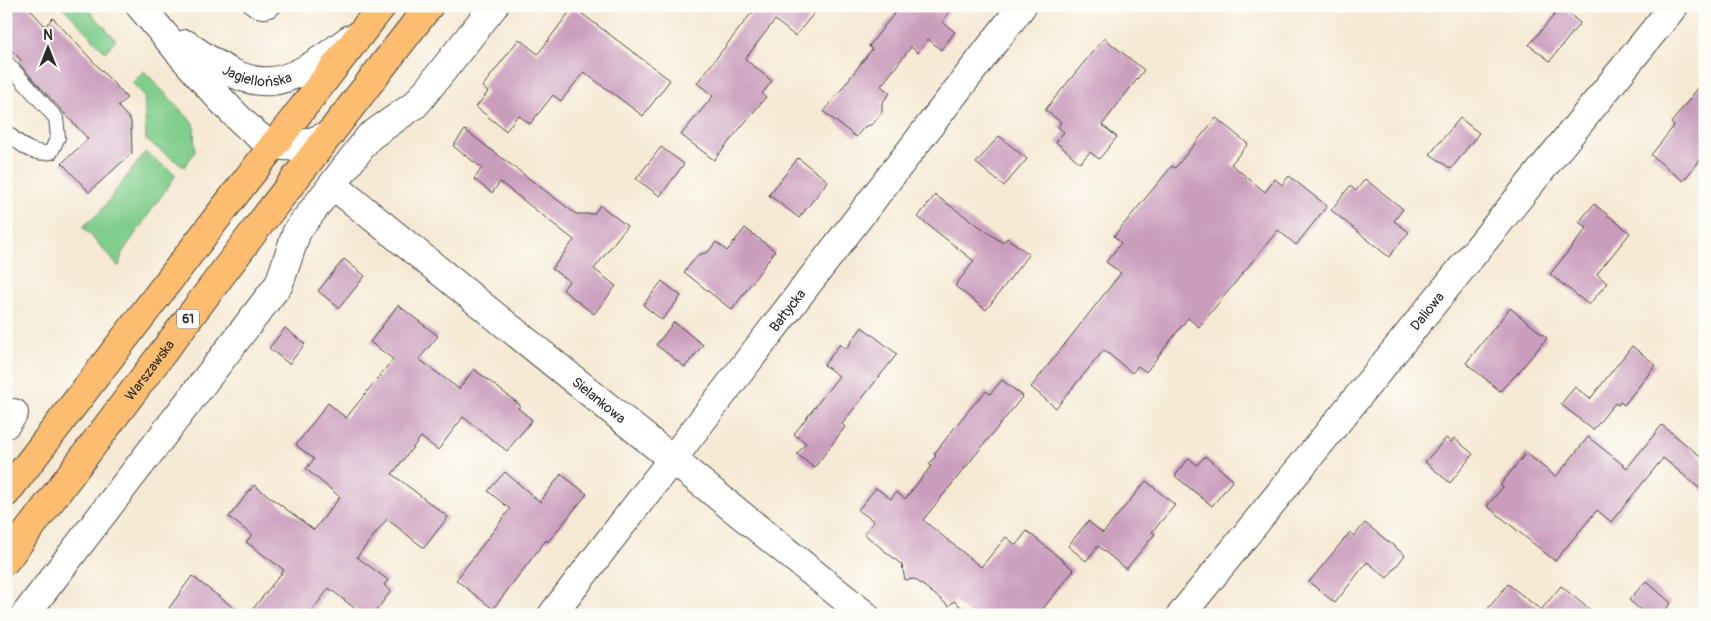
<svg xmlns="http://www.w3.org/2000/svg" width="1711" height="621" viewBox="0 0 1711 621" font-family="Pangolin,sans-serif">
  <style>
    .green { fill: #80cd8c; stroke: #567c5c }
    .building { fill: #ca9dbd }
    .lines { fill: none; stroke-linecap: round; stroke-linejoin: round }
    .service-casing { stroke: #494844; stroke-width: 16 }
    .minor-casing { stroke: #494844; stroke-width: 30 }
    .tertiary-casing { stroke: #494844; stroke-width: 30 }
    .primary-casing { stroke: #494844; stroke-width: 30 }
    .service { stroke: #fff; stroke-width: 14 }
    .minor { stroke: #fff; stroke-width: 28 }
    .tertiary { stroke: #fff; stroke-width: 28 }
    .primary { stroke: #fcbd6f; stroke-width: 28 }
    .labels { text-anchor: middle; stroke-width: 4; stroke-linejoin: round; paint-order: stroke }
    .shield { fill: #fdfcf7; stroke: #6a6a68; stroke-width: 1 }
    .shield-label { font-size: 12px; font-weight: bold; fill: #2b2b2b }
    .street-label { font-size: 14px; fill: #2b2b2b; stroke: #fdfcf7 }
  </style>
  <rect width="100%" height="100%" fill="#fdfcf7"/>
  <filter id="ink" filterUnits="userSpaceOnUse"><feTurbulence type="fractalNoise" baseFrequency=".02" numOctaves="2"/><feDisplacementMap in="SourceGraphic" scale="10" xChannelSelector="R" yChannelSelector="G"/><feConvolveMatrix kernelMatrix="1 2 1 2 8 2 1 2 1" color-interpolation-filters="sRGB"/></filter>
  <filter id="wash" filterUnits="userSpaceOnUse"><feTurbulence type="fractalNoise" baseFrequency=".0096" numOctaves="4" result="noise"/><feDisplacementMap in="SourceGraphic" scale="20" xChannelSelector="R" yChannelSelector="G"/><feGaussianBlur stdDeviation="1.12" result="paint"/><feColorMatrix in="noise" values="0 0 0 0 0 0 0 0 0 0 0 0 0 0 0 0 0 1.4 0 .05"/><feComposite in="paint" operator="in"/></filter>
  <g filter="url(#wash)">
    <rect width="100%" height="100%" fill="#f6e9d4"/>
    <g class="green">
      <path d="M62,6H85L116,40L105,52Z"/>
      <path d="M144,71L194,124L195,152L184,167L146,140L144,95L132,83Z"/>
      <path d="M145,152L176,175L122,253L119,267L83,227L100,212Z"/>
    </g>
    <g id="blocks">
      <g class="building">
        <path d="M6,6H27L45,26L53,18L127,98L118,106L131,121L132,153L89,192L62,163L88,139L18,63L21,60L6,45Z"/>
        <path d="M757,6H820L795,36L775,20L745,59L772,81L762,94L766,97L714,160L681,135L713,96L697,83Z"/>
        <path d="M900,6H953L942,22L955,32L941,50L928,39L918,53L911,47L881,86L890,93L882,103V112L873,124L864,127L856,137L824,112L872,49L869,46Z"/>
        <path d="M573,7L670,80L643,116L584,72L561,101L553,95L530,124L518,115L506,131L476,107L488,92L482,87L519,39L538,54Z"/>
        <path d="M1561,7L1580,23L1550,61L1529,45Z"/>
        <path d="M1104,38L1144,70L1102,125L1117,137L1099,159L1090,152L1080,163L1056,142L1064,132L1058,127L1061,122L1045,110Z"/>
        <path d="M1705,79V154L1683,181L1651,155L1674,126L1671,123Z"/>
        <path d="M1216,118L1248,144L1231,164L1265,192L1275,179L1282,185L1289,176L1327,206L1296,245L1278,230L1199,327L1188,318L1146,372L1138,366L1132,373L1104,350L1056,408L1031,387L1121,273L1106,262L1121,243L1114,236L1172,166L1175,168Z"/>
        <path d="M1460,118L1479,133L1451,169L1430,154Z"/>
        <path d="M465,130L576,214H594L600,205L627,226L594,269L616,286L594,314L563,290L569,281L552,269L574,240L500,182L492,193L474,179L482,168L453,146Z"/>
        <path d="M999,136L1027,159L1004,186L976,163Z"/>
        <path d="M661,147L684,164L660,196L636,179Z"/>
        <path d="M798,158L828,181L799,218L769,195Z"/>
        <path d="M1365,179L1403,209L1394,221L1409,232L1389,257L1331,210L1350,186L1356,191Z"/>
        <path d="M935,195L1003,243L1007,238L1029,254L986,310L955,286L974,261L918,217Z"/>
        <path d="M1594,204L1630,233L1597,274L1607,283L1589,305L1550,274L1587,228L1579,222Z"/>
        <path d="M745,228L775,251L732,310L684,272L698,255L708,252L716,242L727,251Z"/>
        <path d="M344,259L365,276L339,308L318,291Z"/>
        <path d="M662,281L681,296L662,320L643,305Z"/>
        <path d="M398,305L438,336L419,359L459,389L474,369L520,405L518,408L532,420L507,451L463,417L438,450L421,437L392,474L448,517L424,548L387,519L357,557L388,580L384,585L391,591L373,615H363L329,588L309,615H248L284,570L246,542L252,535L229,517L254,485L314,530L340,497L306,469L314,459L296,445L328,403L346,418L393,359L370,342Z"/>
        <path d="M1510,308L1547,338L1518,373L1500,391L1466,363Z"/>
        <path d="M674,322L703,345L685,367L656,345Z"/>
        <path d="M862,327L897,354L842,424L845,427L814,468L797,454L806,443L794,434L839,376L824,365L840,344L846,349Z"/>
        <path d="M285,328L305,344L289,364L269,348Z"/>
        <path d="M1632,346L1656,365L1624,405L1620,402L1618,405L1615,403L1593,430L1561,404L1575,387L1590,399Z"/>
        <path d="M1002,380L1023,396L923,520L981,567L1006,537L1016,545L1027,531L1074,570L1038,615H971L954,601L949,606L915,579L905,580L902,565L864,534L874,521L858,510L876,488L891,499L896,492L905,499L931,466L929,464L936,456L934,454L967,412L986,391L990,394Z"/>
        <path d="M1662,425L1705,460V493L1663,458L1611,522L1597,510L1555,561L1487,506L1503,487L1500,485L1526,453L1556,477L1588,437L1627,468Z"/>
        <path d="M1446,438L1451,442L1454,438L1473,454L1450,483L1425,462Z"/>
        <path d="M1205,456L1233,480L1212,506L1175,476L1189,458L1197,465Z"/>
        <path d="M505,472L540,502L561,474L587,494L548,542L546,540L493,609L456,580L510,509L488,491Z"/>
        <path d="M1146,481L1175,505L1152,532L1155,534L1126,569L1098,546L1086,561L1068,546L1088,521L1103,533Z"/>
        <path d="M1365,523L1405,555L1387,578L1367,562L1335,603L1309,582L1350,532L1354,536Z"/>
        <path d="M192,576L243,615H164Z"/>
        <path d="M1646,581L1671,603L1661,615H1646L1629,600Z"/>
        <path d="M1508,584L1541,610L1561,586L1596,615H1483Z"/>
      </g>
    </g>
  </g>
  <g filter="url(#ink)">
    <use href="#blocks" fill-opacity="0" stroke="#494844" stroke-width="1"/>
    <g class="lines">
      <defs>
        <g id="service">
          <path d="M251,6C259,13 268,13 275,6"/>
          <path d="M6,62L56,118L58,137L51,152C31,156 21,144 6,132"/>
        </g>
        <g id="minor">
          <path id="s1" d="M333,185L865,615"/>
          <path d="M6,424L14,413"/>
          <path d="M25,615L279,284L297,231L369,137L416,104L494,6"/>
          <path id="s2" d="M552,615L1022,6"/>
          <path id="s3" d="M1181,615L1674,6"/>
        </g>
        <g id="tertiary">
          <path d="M140,6C163,32 248,140 275,145C294,149 314,142 330,134"/>
          <path id="s4" d="M186,44C259,97 280,92 350,39"/>
        </g>
        <g id="primary">
          <path d="M6,493L226,206L382,6"/>
          <path id="s5" d="M6,560L256,229L429,6"/>
        </g>
      </defs>
      <use href="#service" class="service-casing"/>
      <use href="#minor" class="minor-casing"/>
      <use href="#tertiary" class="tertiary-casing"/>
      <use href="#primary" class="primary-casing"/>
      <use href="#service" class="service"/>
      <use href="#minor" class="minor"/>
      <use href="#tertiary" class="tertiary"/>
      <use href="#primary" class="primary"/>
    </g>
  </g>
  <g class="labels">
    <rect class="shield" x="177" y="309.5" width="22" height="19" rx="4"/>
    <g class="shield-label">
      <text x="188" y="323">61</text>
    </g>
    <g class="street-label">
      <text dy="5" stroke="none"><textPath href="#s4" startOffset="80">Jagiellońska</textPath></text>
      <text dy="5" stroke="none"><textPath href="#s2" startOffset="385">Bałtycka</textPath></text>
      <text dy="5" stroke="none"><textPath href="#s3" startOffset="391">Daliowa</textPath></text>
      <text dy="5" stroke="none"><textPath href="#s5" startOffset="238">Warszawska</textPath></text>
      <text dy="5" stroke="none"><textPath href="#s1" startOffset="342">Sielankowa</textPath></text>
    </g>
  </g>
  <rect width="1711" height="621" fill="none" stroke="#fdfcf7" stroke-width="25"/>
  <g transform="translate(48 48)" stroke="#fdfcf7" stroke-width="4" paint-order="stroke">
  <path d="M0-4L9 19L0 12L-9 19Z" fill="#2b2b2b"/>
  <text y="-8" font-size="14" font-weight="bold" text-anchor="middle" fill="#2b2b2b">N</text>
  </g>
</svg>
